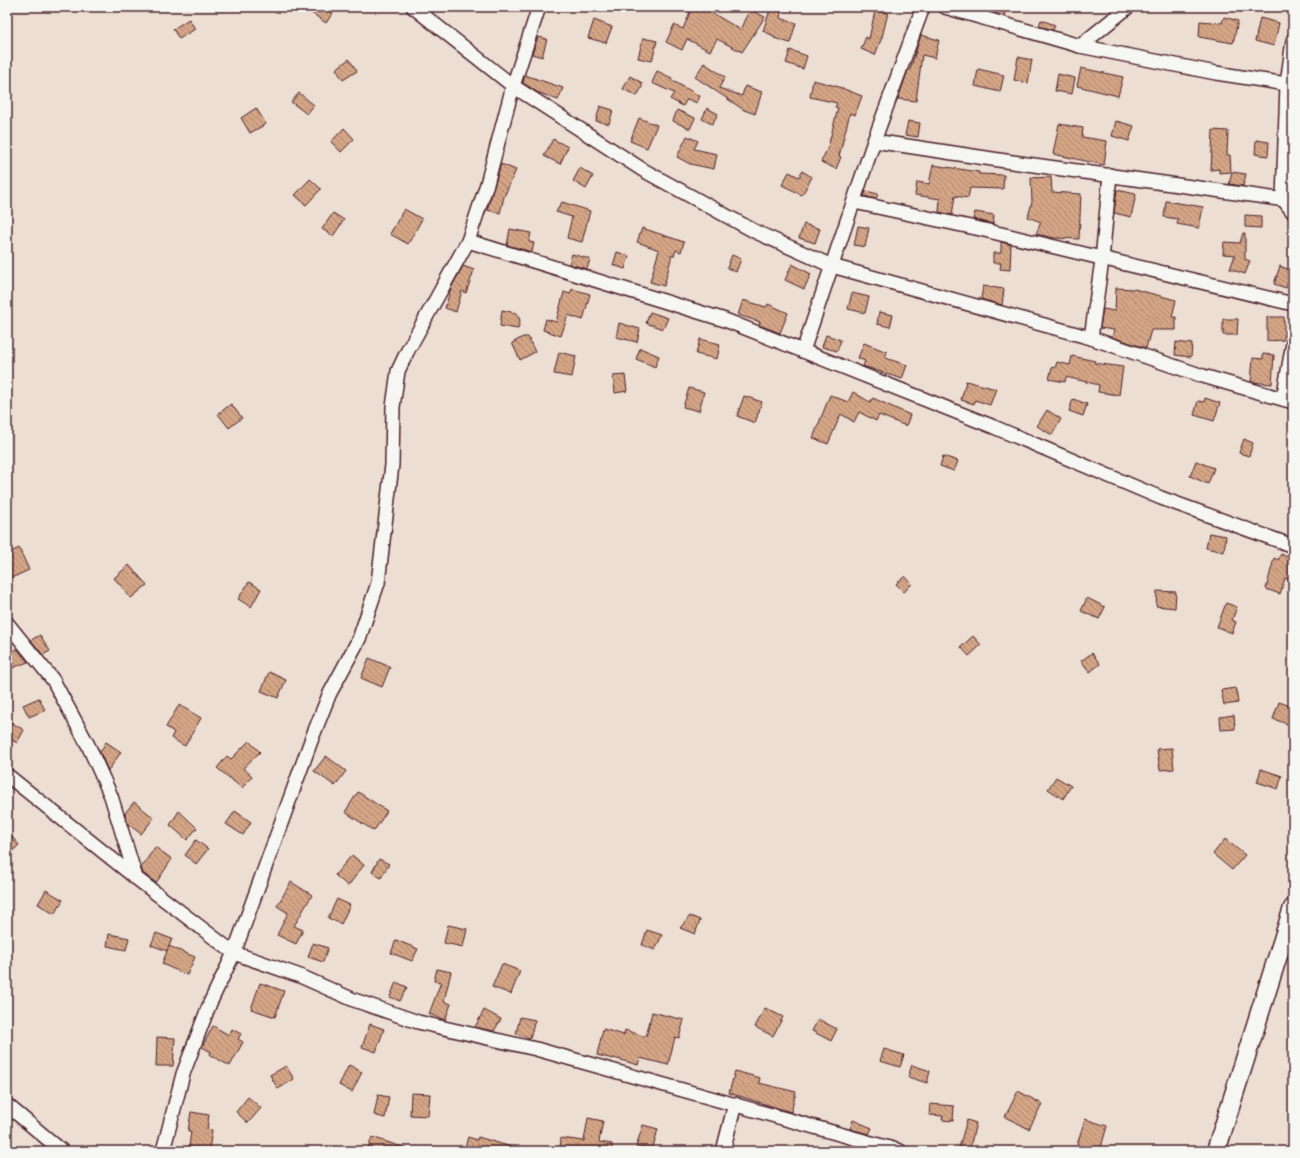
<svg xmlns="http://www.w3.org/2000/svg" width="1300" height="1158" viewBox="0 0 1300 1158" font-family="Pangolin,sans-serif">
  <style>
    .building { fill: url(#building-back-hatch); stroke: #4a1f2b }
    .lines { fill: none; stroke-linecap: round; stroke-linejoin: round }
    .street-casing { stroke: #4a1f2b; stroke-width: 16 }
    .secondary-casing { stroke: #4a1f2b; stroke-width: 21 }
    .street { stroke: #f6f6f2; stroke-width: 13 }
    .secondary { stroke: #f6f6f2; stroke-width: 18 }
  </style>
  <defs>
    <pattern id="building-back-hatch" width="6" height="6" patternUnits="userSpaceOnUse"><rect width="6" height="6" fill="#d4a686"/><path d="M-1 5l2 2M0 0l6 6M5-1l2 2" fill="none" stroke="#ae876e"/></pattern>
  </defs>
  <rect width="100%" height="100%" fill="#ecded2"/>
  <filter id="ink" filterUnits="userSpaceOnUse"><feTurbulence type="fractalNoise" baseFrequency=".025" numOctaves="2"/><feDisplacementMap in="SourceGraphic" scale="8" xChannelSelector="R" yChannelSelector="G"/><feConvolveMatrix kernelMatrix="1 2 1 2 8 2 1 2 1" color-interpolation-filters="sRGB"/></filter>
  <g filter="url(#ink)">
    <g class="building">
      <path d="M303,7H337L326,23Z"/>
      <path d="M692,7H702L741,30L750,10L765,17L742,52L717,39L710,51L687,39L682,50L666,42L674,25L683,29Z"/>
      <path d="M771,7H782L780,18L796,23L790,43L774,38V36L763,31Z"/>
      <path d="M995,7H1007L1004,16L993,13Z"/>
      <path d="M875,11L888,13L882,37L875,55L861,49L866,37L869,39Z"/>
      <path d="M1224,17L1238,21L1233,43L1199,37L1200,21L1222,23Z"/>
      <path d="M1260,18L1279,23L1274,46L1255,41Z"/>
      <path d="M189,19L195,29L179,39L173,29Z"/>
      <path d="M594,20L612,27L606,43L588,38Z"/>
      <path d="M1041,20L1055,25L1053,30L1039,26Z"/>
      <path d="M921,35L939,40L935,58L922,55L916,101L898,99L908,70H910Z"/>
      <path d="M538,37L547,39L542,57L532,54Z"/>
      <path d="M643,38L657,41L652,61L638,58Z"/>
      <path d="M790,50L807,56L803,69L786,63Z"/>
      <path d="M1018,57L1032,60L1028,83L1014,80Z"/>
      <path d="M349,59L357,71L343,80L336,69Z"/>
      <path d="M704,63L725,77L719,88L742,96L745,86L762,92L755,114L744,110L695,77Z"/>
      <path d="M1081,68L1123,77L1118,96L1077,86Z"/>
      <path d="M978,69L1004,75L1000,92L975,86Z"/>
      <path d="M657,71L672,78L671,80L700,96L697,103L687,99L683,106L670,99L674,93L652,83Z"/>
      <path d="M1058,74L1075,78L1072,94L1055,91Z"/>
      <path d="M525,75L563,88L558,100L537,92L523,83Z"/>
      <path d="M630,76L642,83V87L637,96L623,89Z"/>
      <path d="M813,80L836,86L862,96L855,115L850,113L839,156L841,157L836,169L821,162L828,147L838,108L835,107L837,103L810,97Z"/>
      <path d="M299,93L314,105L307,114L291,102Z"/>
      <path d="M600,106L613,110L609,124L596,121Z"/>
      <path d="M256,108L266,124L250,133L241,118Z"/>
      <path d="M707,108L718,114L712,124L702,119Z"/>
      <path d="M677,110L695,118L690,129L673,121Z"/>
      <path d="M639,118L657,125L647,148L630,141Z"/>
      <path d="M908,121L920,123L918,137L905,135Z"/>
      <path d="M1116,121L1134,126L1129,141L1112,136Z"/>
      <path d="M1059,124L1083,128L1082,137L1107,141L1104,165L1053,154Z"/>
      <path d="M344,128L354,139L341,152L331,142Z"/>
      <path d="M1213,130L1228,131L1227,155H1230L1231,172L1219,173V169L1211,170Z"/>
      <path d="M687,136L698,141L694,149L717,154L714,169L690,164L677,157Z"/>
      <path d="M553,139L568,147L560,164L544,156Z"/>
      <path d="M1256,140L1269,142L1268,156L1255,154Z"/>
      <path d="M501,164L516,170L504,197L500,213L487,210Z"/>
      <path d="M933,165L979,172V174L1004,175L1003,189L970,188L968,198L955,196L952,215L939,212L940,199L915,195L917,182L929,184Z"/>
      <path d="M580,168L593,176L586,189L573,181Z"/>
      <path d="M802,171L812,177L802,195L782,185L789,172L799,177Z"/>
      <path d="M1232,172L1246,174L1243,186L1229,184Z"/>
      <path d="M1051,177L1052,192L1081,194L1079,239L1054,238L1036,234L1041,222L1028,217L1032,202L1031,178Z"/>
      <path d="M310,179L321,189L306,205L295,195Z"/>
      <path d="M1117,190L1136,194L1131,217L1114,213Z"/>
      <path d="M866,191L878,194L876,199L864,196Z"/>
      <path d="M1166,201L1203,207L1199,228L1177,224L1178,219L1164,217Z"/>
      <path d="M562,202L590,211L582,242L567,238L572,217L556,212Z"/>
      <path d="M404,209L422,219L408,244L390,234Z"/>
      <path d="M975,212L994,215L993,224L973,219Z"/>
      <path d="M333,213L344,220L333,236L322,229Z"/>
      <path d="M1245,215L1261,216V228L1245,227Z"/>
      <path d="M804,224L820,229L815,243L799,238Z"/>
      <path d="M858,226L869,228L865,247L854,245Z"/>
      <path d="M642,228L684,242L681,252L676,250L674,256L672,255L664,286L650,282L659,250L637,242Z"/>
      <path d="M510,229L531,233L529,242L534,243L532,252L507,245Z"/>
      <path d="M1243,233H1245V259L1250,261L1245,274L1230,269L1235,255L1223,254L1224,242L1240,243Z"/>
      <path d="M1001,242L1011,245L1010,270L1000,269L1001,263H993V253H1001Z"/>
      <path d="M617,252L629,256L625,269L613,265Z"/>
      <path d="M572,254L590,259L587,269L569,264Z"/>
      <path d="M732,255L741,259L736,272L727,268Z"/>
      <path d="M792,264L811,274L804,289L785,280Z"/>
      <path d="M463,266L474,270L466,293L462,291L456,312L445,308L451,288Z"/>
      <path d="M1280,266L1292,271L1286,288L1274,284Z"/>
      <path d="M983,286L1004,289L1002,305L981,299Z"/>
      <path d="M1116,288L1134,289L1176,300L1172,317H1176V330H1151L1146,348L1112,337L1114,330L1100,328L1103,309L1115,311Z"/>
      <path d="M572,289L590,294L583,320L568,315L561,336L543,330L546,319L556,322L564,292L570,294Z"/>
      <path d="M852,293L869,297L865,313L848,309Z"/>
      <path d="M743,300L766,307L768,304L788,313L780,333L759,325L760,322L738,315Z"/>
      <path d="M502,310L516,313L520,320L518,329L500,326Z"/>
      <path d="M650,312L668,318L663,329L646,323Z"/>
      <path d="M879,312L893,315L890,327L877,324Z"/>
      <path d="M1267,317H1284V340L1267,341Z"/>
      <path d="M1223,319H1238L1237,335H1223Z"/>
      <path d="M619,323L640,329L637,342L616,337Z"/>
      <path d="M826,335L841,340L837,351L822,347Z"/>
      <path d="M523,337H528L535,352L520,360L512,343Z"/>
      <path d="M700,339L720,344L717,359L696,354Z"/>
      <path d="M1176,342L1192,344L1191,357L1175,355Z"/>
      <path d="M864,343L887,352L885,358L907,365L902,379L863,366L865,361L858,358Z"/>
      <path d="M640,348L659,356L655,367L636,359Z"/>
      <path d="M559,352L576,356L572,377L554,374Z"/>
      <path d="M1263,354L1274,355L1272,384L1251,382L1253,358L1263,359Z"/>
      <path d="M1072,356L1095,361L1094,363L1123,367L1119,395L1098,392L1099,385L1066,377L1065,382L1049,379L1052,367L1055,368L1057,362L1070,365Z"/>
      <path d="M625,375L627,391L615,393L613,376Z"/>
      <path d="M966,381L996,389L990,405L975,400L974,404L961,400Z"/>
      <path d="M689,388L704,392L699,411L683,407Z"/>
      <path d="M853,392L870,402L873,398L910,415L906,426L879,415L876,421L859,412L854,422L841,414L828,444L813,438L830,395L848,402Z"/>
      <path d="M744,396L762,402L755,423L737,416Z"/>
      <path d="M1205,398L1220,403L1214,421L1194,415L1198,401L1204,402Z"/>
      <path d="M1073,399L1087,404L1083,416L1069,411Z"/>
      <path d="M231,404L242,418L229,428L218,414Z"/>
      <path d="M1047,410L1061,419L1052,435L1037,426Z"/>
      <path d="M1244,439L1253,443L1249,456L1239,453Z"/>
      <path d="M943,456L958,461L954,471L940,466Z"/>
      <path d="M1196,461L1214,468L1208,484L1190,476Z"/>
      <path d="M1209,533L1226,536L1224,552L1206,548Z"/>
      <path d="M19,548L29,570L7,580V554Z"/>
      <path d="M1281,554L1290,558L1288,563L1293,564V581L1285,578L1280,594L1266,589L1274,558L1278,560Z"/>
      <path d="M129,565L147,585L131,598L114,578Z"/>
      <path d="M905,576L912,584L904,592L896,584Z"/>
      <path d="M249,582L261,589L251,607L238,599Z"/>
      <path d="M1157,591L1176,592L1175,608L1156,606Z"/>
      <path d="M1087,598L1105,607L1099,619L1081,611Z"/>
      <path d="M1226,603L1237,607L1232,620L1236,622L1232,633L1217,627Z"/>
      <path d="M40,635L50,651L43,655L31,640Z"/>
      <path d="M973,636L981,645L969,656L961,647Z"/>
      <path d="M17,649L28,662L7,670V655Z"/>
      <path d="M1092,653L1100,664L1090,672L1081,661Z"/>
      <path d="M369,658L390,667L382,687L361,678Z"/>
      <path d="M269,672L286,680L278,698L261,691Z"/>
      <path d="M1236,688L1238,703L1224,705L1221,690Z"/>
      <path d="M39,698L45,710L29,717L23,705Z"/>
      <path d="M1279,702L1293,707V726L1273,719Z"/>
      <path d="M179,705L201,718L185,746L171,738L174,732L166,727Z"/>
      <path d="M1234,715L1235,729L1221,730L1220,717Z"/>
      <path d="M7,720L24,730L17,743L7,737Z"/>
      <path d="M249,741L260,752L243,768L252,776L242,788L217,768L227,756L231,759Z"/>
      <path d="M106,742L121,752L108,771L100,752Z"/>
      <path d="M1172,748L1174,769L1160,770L1157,749Z"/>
      <path d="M326,756L346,771L335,786L314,771Z"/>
      <path d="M1261,769L1282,776L1278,789L1257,782Z"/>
      <path d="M1056,777L1071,786L1063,799L1048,789Z"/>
      <path d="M358,792L387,811L374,831L345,812Z"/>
      <path d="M134,802L154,818L141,834L128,824L125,813Z"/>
      <path d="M179,811L197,828L187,840L170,825Z"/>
      <path d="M235,811L251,822L243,835L226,824Z"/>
      <path d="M7,831L19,845L7,856Z"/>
      <path d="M1225,839L1245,855L1232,870L1213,854Z"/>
      <path d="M196,840L208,849L196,864L185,855Z"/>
      <path d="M155,847L172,859L156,883L143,873L141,868Z"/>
      <path d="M352,855L364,865L348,886L335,875Z"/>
      <path d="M379,859L389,864L381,878L372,872Z"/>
      <path d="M291,882L312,895L294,926L303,930L296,944L277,935L288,913L277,906Z"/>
      <path d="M46,890L63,900L54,914L38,904Z"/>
      <path d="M337,899L350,905L341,924L328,918Z"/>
      <path d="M690,916L700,920L695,934L680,928Z"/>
      <path d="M448,925L467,929L463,947L444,943Z"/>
      <path d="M647,930L662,935L655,950L642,945Z"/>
      <path d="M156,933L172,939L167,951L151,945Z"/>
      <path d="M109,934L129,938L126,950L107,946Z"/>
      <path d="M396,940L418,949L412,961L391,953Z"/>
      <path d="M313,943L328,948L323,962L308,957Z"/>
      <path d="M169,946L195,957L187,975L162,964Z"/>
      <path d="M502,964L520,971L511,994L492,987Z"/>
      <path d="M437,969L451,972L444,1001L451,1004L445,1020L429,1014L441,982L434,981Z"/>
      <path d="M396,982L407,987L400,1001L390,997Z"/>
      <path d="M260,983L284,991L275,1017L251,1009Z"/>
      <path d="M765,1008L783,1017L773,1036L755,1027Z"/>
      <path d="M484,1010L501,1019L494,1031L475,1027Z"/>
      <path d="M652,1012L684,1020L679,1038L675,1037L668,1065L640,1058L638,1065L614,1058L613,1059L597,1055L603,1029L624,1035L625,1030L646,1037Z"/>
      <path d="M520,1017L535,1020L530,1038L516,1034Z"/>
      <path d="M818,1019L837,1029L831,1041L812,1031Z"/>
      <path d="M370,1024L384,1029L376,1052L362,1047Z"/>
      <path d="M213,1026L229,1035L232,1029L241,1034L238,1039L243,1042L230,1066L210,1055L211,1052L202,1047Z"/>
      <path d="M157,1037L175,1038L173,1066H156Z"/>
      <path d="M884,1049L904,1055L900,1067L880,1061Z"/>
      <path d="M349,1065L362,1072L352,1092L339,1085Z"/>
      <path d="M912,1065L930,1071L927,1083L908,1077Z"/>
      <path d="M286,1066L294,1079L278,1089L270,1075Z"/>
      <path d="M735,1071L760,1078L759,1083L796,1092L791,1112L729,1093Z"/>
      <path d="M1018,1091L1042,1104L1029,1129L1005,1117Z"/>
      <path d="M411,1093L430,1094L428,1116L410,1115Z"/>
      <path d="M378,1095L389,1097L385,1118L374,1115Z"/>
      <path d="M248,1097L261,1108L248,1123L236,1112Z"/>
      <path d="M930,1104L954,1106L953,1121L942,1120L943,1116L929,1115Z"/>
      <path d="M191,1112L209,1115L207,1129L212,1130L209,1150L189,1147L191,1131H188Z"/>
      <path d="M588,1118L603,1121L599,1142L612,1144V1151H560L561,1138L584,1141Z"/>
      <path d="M1085,1119L1107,1126L1100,1151L1077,1145Z"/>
      <path d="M853,1120L872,1128L869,1134L850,1129Z"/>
      <path d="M967,1120L976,1123L969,1151H958Z"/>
      <path d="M643,1125L658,1129L652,1151L636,1147Z"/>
      <path d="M372,1137L408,1149V1151H367Z"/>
      <path d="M468,1137L477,1140L478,1137L515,1148V1151H464Z"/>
    </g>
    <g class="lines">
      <defs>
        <g id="street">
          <path d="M413,7L513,86L643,170L756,232L832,266L1091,338L1203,376L1293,402"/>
          <path d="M539,7L513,86L487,184L468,241L725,320L994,427L1161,498L1293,546"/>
          <path d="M945,7L1080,46L1216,73L1293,85"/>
          <path d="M1293,40L1287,84L1283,199L1293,212"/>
          <path d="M1080,46L1128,7"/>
          <path d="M874,141L1012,162L1293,201"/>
          <path d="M854,202L980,229L1293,304"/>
          <path d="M1091,338L1102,260L1110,175"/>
          <path d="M803,351L874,141L923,7"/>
          <path d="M1283,399L1293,343"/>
          <path d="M7,623L53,680L88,745L111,796L136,878"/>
          <path d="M7,775L136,878L234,953L300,976L354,1000L418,1022L536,1049L900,1151"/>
          <path d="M7,1105L62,1151"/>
          <path d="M163,1151L183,1074L210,1003L234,953L312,738L329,695L359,639L378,583L392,465L393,407L398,371L407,352L468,241"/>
          <path d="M723,1151L735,1104"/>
        </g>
        <path id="secondary" d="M1216,1151L1293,908"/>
      </defs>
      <use href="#street" class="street-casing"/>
      <use href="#secondary" class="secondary-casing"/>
      <use href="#street" class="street"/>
      <use href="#secondary" class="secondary"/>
    </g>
  </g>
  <rect width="1300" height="1158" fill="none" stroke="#f6f6f2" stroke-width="24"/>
  <rect x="12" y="12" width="1276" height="1134" fill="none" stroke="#4a1f2b" stroke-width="1.5" filter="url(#ink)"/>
</svg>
